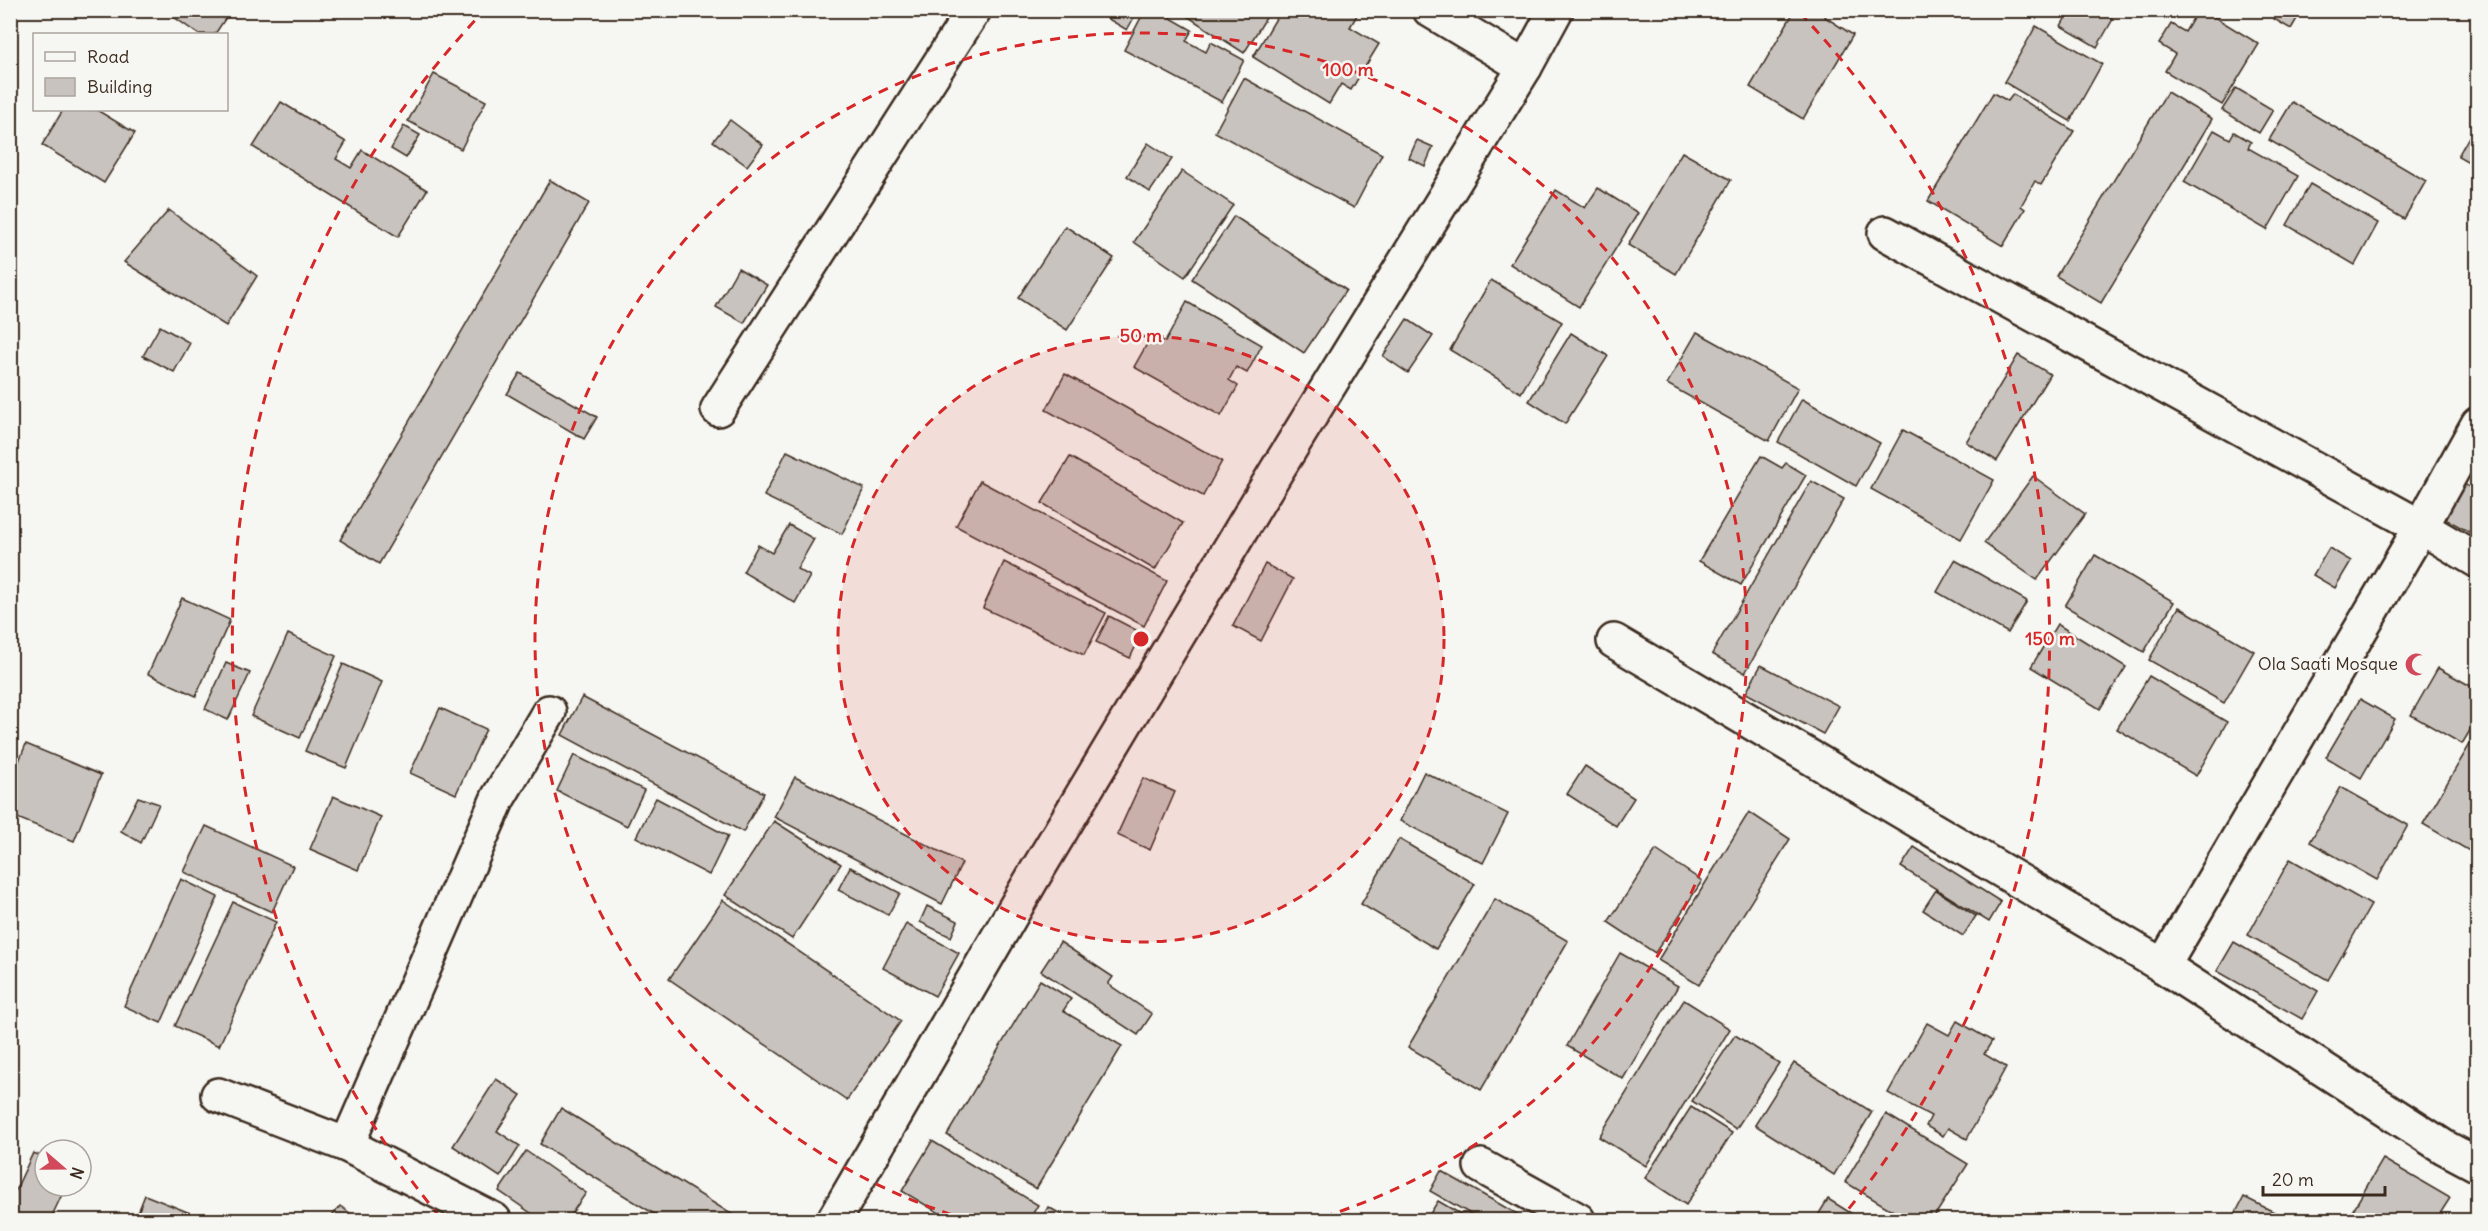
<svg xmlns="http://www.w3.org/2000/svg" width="2488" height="1231" viewBox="0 0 2488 1231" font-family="Delius,sans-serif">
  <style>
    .building { fill: #c8c3be; stroke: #3b2a1e; stroke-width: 1.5 }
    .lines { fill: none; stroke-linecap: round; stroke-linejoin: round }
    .street-casing { stroke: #3b2a1e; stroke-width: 38 }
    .street { stroke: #f6f6f2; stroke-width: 33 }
    .ring { fill: none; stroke: #d62828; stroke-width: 3; stroke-dasharray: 10 8 }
    .labels { text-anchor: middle; stroke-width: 5; stroke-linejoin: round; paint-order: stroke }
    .poi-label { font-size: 18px; fill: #3b2a1e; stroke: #f6f6f2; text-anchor: end }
    .centre { fill: #d62828; stroke: #f6f6f2; stroke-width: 3 }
    .ring-label { font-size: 18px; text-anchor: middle; font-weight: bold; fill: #d62828; stroke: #f6f6f2; stroke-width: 5; stroke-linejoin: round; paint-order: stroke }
  </style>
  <rect width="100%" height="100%" fill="#f6f6f2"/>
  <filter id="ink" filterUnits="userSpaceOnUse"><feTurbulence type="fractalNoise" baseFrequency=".0167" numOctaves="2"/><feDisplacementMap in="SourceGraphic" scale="12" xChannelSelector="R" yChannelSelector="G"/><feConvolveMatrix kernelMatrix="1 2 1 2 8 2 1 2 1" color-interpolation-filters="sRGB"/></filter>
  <g filter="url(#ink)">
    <g class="building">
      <path d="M164,10H231L215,34H198Z"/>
      <path d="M1093,10H1138L1127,30Z"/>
      <path d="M1145,10H1157L1192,30L1186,41L1206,52L1211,42L1244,60L1222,102L1124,50Z"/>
      <path d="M1191,10H1271L1244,53L1187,16Z"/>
      <path d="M1281,10H1360L1350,27L1379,44L1351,90L1341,84L1329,104L1253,57Z"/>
      <path d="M1703,10H1718L1713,17Z"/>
      <path d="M1795,10H1829L1825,17L1853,35L1803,119L1750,87Z"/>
      <path d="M2070,10H2098L2113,19L2097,47L2061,26Z"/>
      <path d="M2198,10H2203L2259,44L2222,105L2165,71L2175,54L2159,44L2171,24L2185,32Z"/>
      <path d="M2279,10H2302L2291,29L2274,19Z"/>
      <path d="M2036,26L2102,64L2070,121L2004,82Z"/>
      <path d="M434,74L486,101L461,149L408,121Z"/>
      <path d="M1244,78L1382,154L1354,208L1215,132Z"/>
      <path d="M2236,88L2273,110L2259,133L2222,110Z"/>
      <path d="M2167,92L2212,119L2101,303L2056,276Z"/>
      <path d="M1993,93L2008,101L2013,94L2074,131L2041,185L2035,181L2021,206L2025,209L2003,246L1928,201Z"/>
      <path d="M281,102L346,142L336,159L351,168L362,150L427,190L398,237L253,147Z"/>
      <path d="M2292,102L2426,181L2404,219L2269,140Z"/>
      <path d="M63,110H97L135,133L104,183L42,145Z"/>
      <path d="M730,120L763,145L747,166L713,141Z"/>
      <path d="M2478,121V167L2458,156Z"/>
      <path d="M404,126L420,135L406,158L391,149Z"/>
      <path d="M2214,130L2230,139L2234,132L2251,142L2248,148L2298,176L2267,230L2184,182Z"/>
      <path d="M1417,140L1433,147L1425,166L1409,158Z"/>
      <path d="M1148,143L1172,159L1150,192L1127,176Z"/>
      <path d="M1682,152L1731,180L1676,274L1628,245Z"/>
      <path d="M1182,171L1233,205L1185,277L1134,242Z"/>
      <path d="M550,180L589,203L379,564L340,540Z"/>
      <path d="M2310,184L2378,223L2355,265L2287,225Z"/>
      <path d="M1598,188L1638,213L1579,307L1510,264L1556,190L1585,208Z"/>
      <path d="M169,210L257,276L226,326L124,262Z"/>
      <path d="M1234,216L1346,290L1304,353L1192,279Z"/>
      <path d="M1065,226L1114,258L1067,330L1018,298Z"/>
      <path d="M738,268L767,285L744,323L716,307Z"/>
      <path d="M1491,280L1562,322L1521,393L1450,350Z"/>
      <path d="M1187,302L1262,345L1247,373L1236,367L1229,380L1238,386L1221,416L1134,367L1152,335L1165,342Z"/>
      <path d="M1407,319L1433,336L1408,373L1383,356Z"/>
      <path d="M160,326L190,343L174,372L143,356Z"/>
      <path d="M1697,332L1798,388L1769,441L1667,384Z"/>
      <path d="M1571,333L1608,356L1565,424L1529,401Z"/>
      <path d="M2018,355L2050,374L1997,461L1966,442Z"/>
      <path d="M520,373L597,417L584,439L507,394Z"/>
      <path d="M1065,374L1222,461L1203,496L1046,410Z"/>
      <path d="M1802,399L1880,443L1856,486L1778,442Z"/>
      <path d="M1903,430L1994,480L1961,539L1871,489Z"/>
      <path d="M787,451L864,488L842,534L764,496Z"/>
      <path d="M1761,456L1782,468L1786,463L1806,475L1741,585L1699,561Z"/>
      <path d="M1070,457L1183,523L1155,570L1042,503Z"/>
      <path d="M2033,476L2085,514L2037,580L1984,543Z"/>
      <path d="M980,481L1167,581L1144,626L956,526Z"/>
      <path d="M1811,481L1844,499L1745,673L1712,654Z"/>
      <path d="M2462,483L2478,492V537L2444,518Z"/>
      <path d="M789,525L814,539L797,569L810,576L795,603L743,572L758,545L772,553Z"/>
      <path d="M2329,548L2351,561L2335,588L2313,575Z"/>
      <path d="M2095,555L2174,602L2144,652L2065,606Z"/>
      <path d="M1955,560L2027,601L2008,633L1937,592Z"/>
      <path d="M1004,562L1106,613L1084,655L983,608Z"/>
      <path d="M1265,564L1293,579L1261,641L1233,626Z"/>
      <path d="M182,598L230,620L196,696L148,674Z"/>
      <path d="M2179,607L2254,651L2224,703L2149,660Z"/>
      <path d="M1109,616L1142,633L1130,658L1096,642Z"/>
      <path d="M2057,624L2126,667L2100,709L2031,667Z"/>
      <path d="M288,634L336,656L300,738L251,716Z"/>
      <path d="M226,663L250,673L228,720L205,709Z"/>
      <path d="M343,664L382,682L346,768L305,751Z"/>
      <path d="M1761,665L1839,706L1823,734L1746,693Z"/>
      <path d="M2438,668L2478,690V717L2462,744L2411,715Z"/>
      <path d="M2149,676L2227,722L2196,776L2117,729Z"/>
      <path d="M582,697L764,793L743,832L562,735Z"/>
      <path d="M2360,699L2395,719L2361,778L2326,757Z"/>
      <path d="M440,708L486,729L456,794L410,773Z"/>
      <path d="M2476,734L2478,735V856L2423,824Z"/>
      <path d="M26,744L101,775L74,841L10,815V783Z"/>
      <path d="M574,755L644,790L627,826L557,791Z"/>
      <path d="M1585,766L1634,798L1616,826L1567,794Z"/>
      <path d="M1424,772L1508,814L1483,863L1400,821Z"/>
      <path d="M795,777L962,863L942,904L774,817Z"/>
      <path d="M1143,778L1175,792L1150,850L1117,835Z"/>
      <path d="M2341,787L2408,825L2377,880L2310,842Z"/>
      <path d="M333,796L381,817L358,870L310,849Z"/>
      <path d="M138,797L159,804L141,843L121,831Z"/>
      <path d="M656,798L728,836L709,875L636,837Z"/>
      <path d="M1749,812L1790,839L1699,985L1658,960Z"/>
      <path d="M774,821L841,864L792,939L725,895Z"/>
      <path d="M206,826L293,866L272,912L184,872Z"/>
      <path d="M1399,839L1475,884L1436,949L1361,904Z"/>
      <path d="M1914,847L2001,902L1989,922L1901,867Z"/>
      <path d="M1656,850L1702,881L1655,953L1608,922Z"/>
      <path d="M2290,859L2371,905L2328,980L2248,935Z"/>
      <path d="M850,867L900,893L888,915L838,890Z"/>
      <path d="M181,879L218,897L161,1023L124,1006Z"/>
      <path d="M1936,890L1976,916L1963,936L1923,910Z"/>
      <path d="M1495,899L1568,941L1481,1090L1408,1047Z"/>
      <path d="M723,900L901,1021L847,1100L669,979Z"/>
      <path d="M233,902L276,922L219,1046L175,1026Z"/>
      <path d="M927,906L958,921L951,937L920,922Z"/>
      <path d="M906,924L959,953L935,996L883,968Z"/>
      <path d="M1060,942L1113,977L1108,984L1152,1014L1138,1035L1041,971Z"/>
      <path d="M2234,942L2318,991L2302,1019L2217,971Z"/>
      <path d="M1620,953L1678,986L1623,1079L1567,1046Z"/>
      <path d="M1040,980L1071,999L1063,1011L1122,1046L1036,1189L947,1135Z"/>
      <path d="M1684,1000L1730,1029L1646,1166L1599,1137Z"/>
      <path d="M1957,1021L1992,1041L1984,1054L2006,1067L1967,1139L1948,1128L1943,1136L1926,1126L1931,1116L1888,1093L1927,1023L1949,1035Z"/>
      <path d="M1735,1035L1779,1063L1736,1129L1692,1101Z"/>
      <path d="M1794,1063L1872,1112L1834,1175L1755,1125Z"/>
      <path d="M496,1079L521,1095L497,1131L520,1146L500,1177L453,1146Z"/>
      <path d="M1691,1107L1732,1133L1686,1205L1645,1178Z"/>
      <path d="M561,1108L733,1215L730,1220H664L540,1144Z"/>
      <path d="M1886,1114L1968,1164L1932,1220H1908L1845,1182Z"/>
      <path d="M932,1141L1038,1205L1029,1220H951L902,1191Z"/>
      <path d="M526,1151L586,1193L567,1220H541L499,1191Z"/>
      <path d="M33,1153L45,1157V1186H66L50,1220H10V1202Z"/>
      <path d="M2383,1159L2450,1198L2436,1220H2347Z"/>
      <path d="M1441,1171L1526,1219L1525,1220H1481L1430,1191Z"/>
      <path d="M145,1195L200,1217L199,1220H135Z"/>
      <path d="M2244,1197L2290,1220H2232Z"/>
      <path d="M1828,1199L1862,1220H1815Z"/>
      <path d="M1438,1201L1471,1220H1426Z"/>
      <path d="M340,1206L360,1220H329Z"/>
      <path d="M1048,1207L1072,1220H1041Z"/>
    </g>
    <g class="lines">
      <defs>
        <g id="street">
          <path d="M1430,10L1525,67"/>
          <path d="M1885,233L2421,527L2478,561"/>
          <path d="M718,409L974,10"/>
          <path d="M1614,641L2163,966L2444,1147L2478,1165"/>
          <path d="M2163,966L2421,527L2478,424"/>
          <path d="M218,1095L347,1145L494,1220"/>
          <path d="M347,1145L498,798L549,712"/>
          <path d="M1481,1166L1578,1220"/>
          <path d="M834,1220L1032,879L1277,470L1525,67L1556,10"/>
        </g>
      </defs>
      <use href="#street" class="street-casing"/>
      <use href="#street" class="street"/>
    </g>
  </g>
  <circle cx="1141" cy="639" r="303" fill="#d62828" fill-opacity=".12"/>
  <g class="ring">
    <circle cx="1141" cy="639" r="303"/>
    <path d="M969 1220A606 606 0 1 1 1313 1220"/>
    <path d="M440 1217A909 909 0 0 1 482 13M1800 13A909 909 0 0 1 1842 1217"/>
  </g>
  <defs>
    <symbol id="mosque-bare" viewBox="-9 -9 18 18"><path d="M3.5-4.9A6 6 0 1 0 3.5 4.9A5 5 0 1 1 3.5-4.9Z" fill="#d1495b" stroke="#f6f6f2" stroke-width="2.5" paint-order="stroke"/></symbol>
  </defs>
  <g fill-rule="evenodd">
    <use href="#mosque-bare" x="2400" y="648" width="33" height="33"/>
  </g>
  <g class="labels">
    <g class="poi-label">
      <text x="2398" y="670">Ola Saati Mosque</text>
    </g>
  </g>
  <circle cx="1141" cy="639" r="9" class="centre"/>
  <g class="ring-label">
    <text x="1348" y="76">100 m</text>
    <text x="1141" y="342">50 m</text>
    <text x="2050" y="645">150 m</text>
  </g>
  <rect width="2488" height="1231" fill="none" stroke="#f6f6f2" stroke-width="36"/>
  <rect x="18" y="18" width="2452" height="1195" fill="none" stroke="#3b2a1e" stroke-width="2" filter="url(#ink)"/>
  <rect x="33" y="33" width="195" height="78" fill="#f6f6f2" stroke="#aba49d" stroke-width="1.5"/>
  <rect x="45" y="52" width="30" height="9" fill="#f6f6f2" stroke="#aba49d" stroke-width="1.5"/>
  <text x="87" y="63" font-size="18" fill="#3b2a1e">Road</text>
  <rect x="45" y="78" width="30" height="18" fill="#c8c3be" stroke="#aba49d" stroke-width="1.5"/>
  <text x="87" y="93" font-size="18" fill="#3b2a1e">Building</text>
  <g transform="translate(63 1168) rotate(110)"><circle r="28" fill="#f6f6f2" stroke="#aba49d" stroke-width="1.5"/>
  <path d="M0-4.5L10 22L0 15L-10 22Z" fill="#d1495b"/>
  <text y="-9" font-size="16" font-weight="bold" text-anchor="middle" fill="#3b2a1e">N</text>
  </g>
  <path d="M2263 1186v9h122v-9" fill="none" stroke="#3b2a1e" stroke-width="3"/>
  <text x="2272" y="1186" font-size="18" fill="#3b2a1e" stroke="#f6f6f2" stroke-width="4.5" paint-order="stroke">20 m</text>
</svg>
